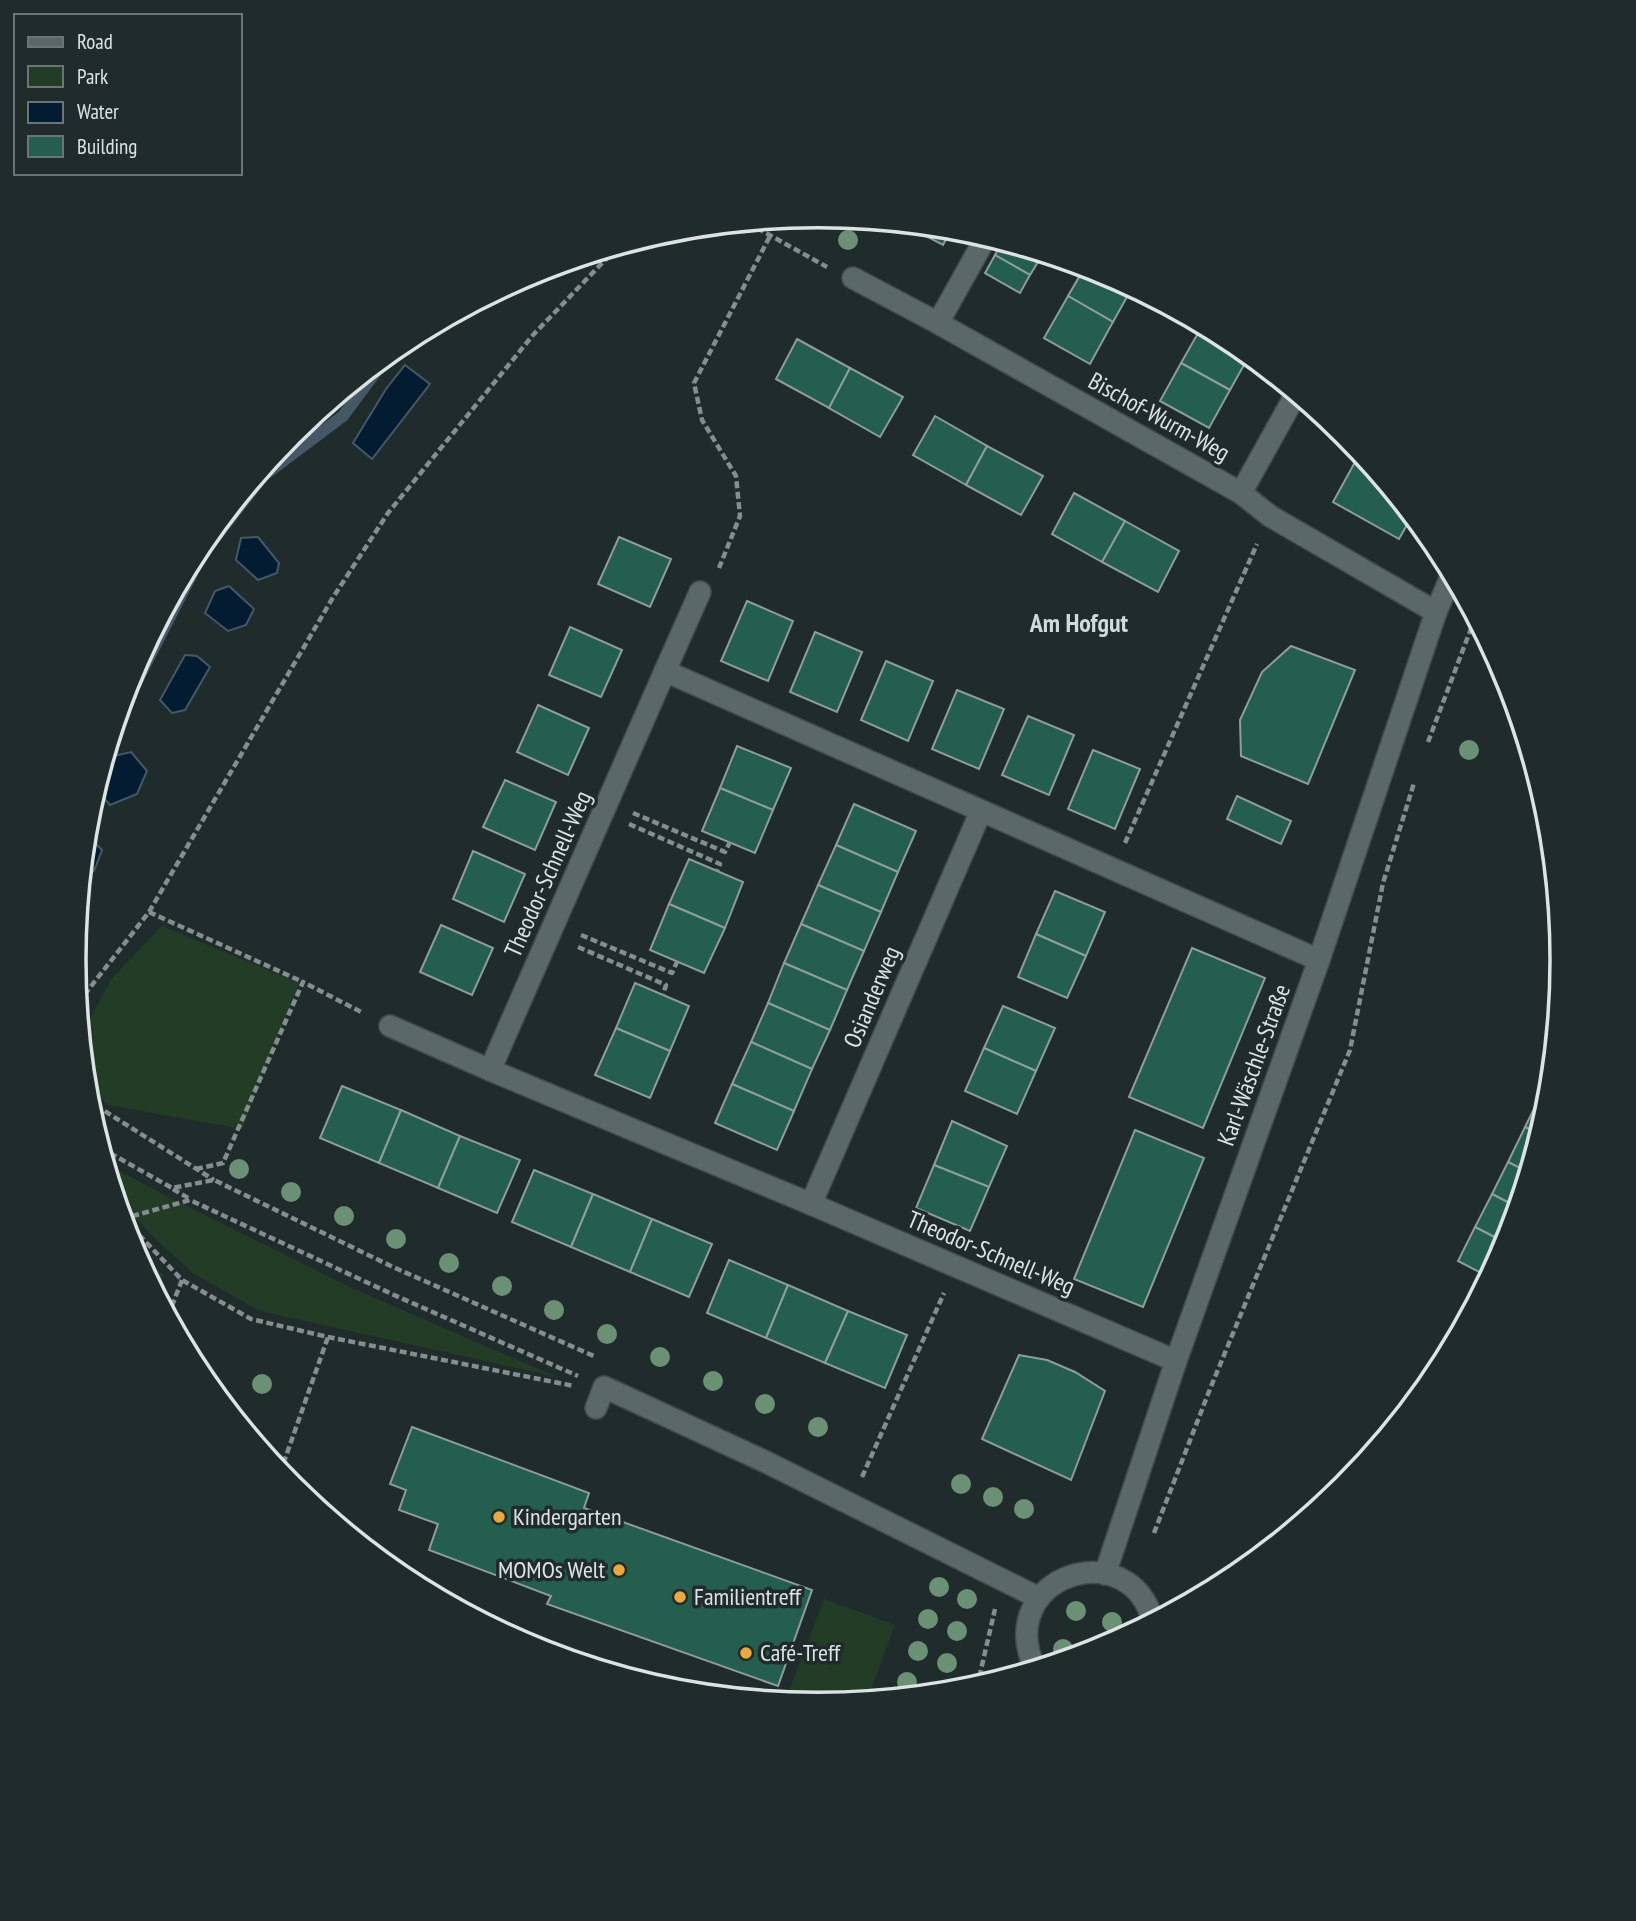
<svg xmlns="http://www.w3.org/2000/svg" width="1636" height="1921" viewBox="0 0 1636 1921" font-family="'PT Sans Narrow',sans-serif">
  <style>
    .green { fill: #223c26 }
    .water { fill: #031c31; stroke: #445866; stroke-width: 2 }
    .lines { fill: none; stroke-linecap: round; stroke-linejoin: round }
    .stream { stroke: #445866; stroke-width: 12 }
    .building { fill: #235e4f; stroke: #8f9d98; stroke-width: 2 }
    .lane-casing { stroke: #404a4b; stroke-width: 24 }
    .street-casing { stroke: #404a4b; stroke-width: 24 }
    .path { stroke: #858e8e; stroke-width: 4.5; stroke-dasharray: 7 3.5; stroke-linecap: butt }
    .lane { stroke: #5a6868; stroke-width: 21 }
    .street { stroke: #5a6868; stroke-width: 21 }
    .tree { fill: #6a9174 }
    .poi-dot { fill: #eda83c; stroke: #202c2c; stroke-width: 2.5 }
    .labels { text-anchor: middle; stroke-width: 7; stroke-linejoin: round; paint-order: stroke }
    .street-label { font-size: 24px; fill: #dce3e3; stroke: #202c2c }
    .poi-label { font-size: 24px; fill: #dce3e3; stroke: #202c2c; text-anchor: start }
    .neighbourhood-label { font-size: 26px; font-weight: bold; fill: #ccdbdc; stroke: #202c2c }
    .rim { fill: none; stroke: #dce3e3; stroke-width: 3.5 }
  </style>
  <rect width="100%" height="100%" fill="#202c2c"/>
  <g class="green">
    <path d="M162,926L299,983L242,1129L108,1105L86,1083L81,1036L111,979Z"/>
    <path d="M105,1163L161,1193L354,1289L557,1377L260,1311L194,1274L165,1248L116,1199Z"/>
    <path d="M130,1244L164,1275L156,1294L130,1245Z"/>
    <path d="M824,1599L895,1625L867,1700L818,1705L785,1702Z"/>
  </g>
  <g class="water">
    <path d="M405,365L430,384L372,459L353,443L386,389Z"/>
    <path d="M258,537L279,563L277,573L258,580L236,560L241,538Z"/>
    <path d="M229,586L254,609L246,625L228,631L205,613L215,591Z"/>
    <path d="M185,655L197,656L210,667L185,710L172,713L160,700Z"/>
    <path d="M131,752L147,771L137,794L110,805L96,789L105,758Z"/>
    <path d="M86,834L102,850L94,871L82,877Z"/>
  </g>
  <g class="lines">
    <path class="stream" d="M119,713L122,710L202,554L263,476L343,416L389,354"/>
  </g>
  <g class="building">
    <path d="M905,225L951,229L943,245Z"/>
    <path d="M1002,242L1030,251L1041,257L1030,275L995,255Z"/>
    <path d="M995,255L1030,275L1020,293L985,273Z"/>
    <path d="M1085,267L1103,273L1132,288L1113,322L1068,296Z"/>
    <path d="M1068,296L1113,322L1090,364L1044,338Z"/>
    <path d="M1202,326L1232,342L1249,356L1230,390L1181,363Z"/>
    <path d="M797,339L850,368L829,408L776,379Z"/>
    <path d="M1181,363L1230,390L1209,428L1160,401Z"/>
    <path d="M850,368L903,397L880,437L829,408Z"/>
    <path d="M935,416L987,446L966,485L913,455Z"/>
    <path d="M987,446L1043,476L1021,515L966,485Z"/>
    <path d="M1360,453L1412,516L1399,539L1333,502Z"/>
    <path d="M1074,493L1125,521L1102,562L1052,534Z"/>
    <path d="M1125,521L1179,551L1158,592L1102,562Z"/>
    <path d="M619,537L671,559L650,607L598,584Z"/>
    <path d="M747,601L793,621L768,681L721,661Z"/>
    <path d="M570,627L622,650L601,697L549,675Z"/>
    <path d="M815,632L862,652L837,712L790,692Z"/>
    <path d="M1291,646L1355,670L1308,784L1241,756L1240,720L1262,672Z"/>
    <path d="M886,661L933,681L908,741L861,720Z"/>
    <path d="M957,690L1004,709L979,769L932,749Z"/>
    <path d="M538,705L589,728L568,775L517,752Z"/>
    <path d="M1028,716L1074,735L1049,795L1002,775Z"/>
    <path d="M737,746L791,768L773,810L720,788Z"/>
    <path d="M1093,750L1140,769L1115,829L1068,809Z"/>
    <path d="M505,780L556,802L535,850L483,827Z"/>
    <path d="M720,788L773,810L755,853L702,831Z"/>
    <path d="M1237,796L1291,821L1281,844L1227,819Z"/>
    <path d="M854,804L916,831L898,872L836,845Z"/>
    <path d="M836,845L898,872L881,912L818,885Z"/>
    <path d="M473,851L525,874L504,922L453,899Z"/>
    <path d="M689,859L743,882L725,928L669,904Z"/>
    <path d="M818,885L881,912L864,951L801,924Z"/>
    <path d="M1055,891L1105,912L1086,956L1036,934Z"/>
    <path d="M669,904L725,928L704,973L650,950Z"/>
    <path d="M801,924L864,951L847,990L784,963Z"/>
    <path d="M441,925L493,948L472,995L420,972Z"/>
    <path d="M1036,934L1086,956L1067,998L1018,977Z"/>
    <path d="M1192,948L1265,978L1203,1128L1129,1097Z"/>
    <path d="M784,963L847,990L830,1030L768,1003Z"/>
    <path d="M635,983L689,1006L670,1051L616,1028Z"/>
    <path d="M768,1003L830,1030L812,1069L751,1042Z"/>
    <path d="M1003,1006L1055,1028L1036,1071L984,1048Z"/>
    <path d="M616,1028L670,1051L650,1098L595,1075Z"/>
    <path d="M751,1042L812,1069L794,1111L732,1084Z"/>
    <path d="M984,1048L1036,1071L1017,1114L965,1091Z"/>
    <path d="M732,1084L794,1111L777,1150L715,1123Z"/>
    <path d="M342,1086L401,1110L379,1163L320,1138Z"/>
    <path d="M1542,1093L1549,1097L1548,1106L1540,1134L1525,1127Z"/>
    <path d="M401,1110L460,1136L438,1188L379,1163Z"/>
    <path d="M952,1121L1007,1146L989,1187L934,1165Z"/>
    <path d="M1525,1127L1540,1134L1528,1172L1508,1162Z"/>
    <path d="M1135,1130L1204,1158L1143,1307L1074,1279Z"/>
    <path d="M460,1136L520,1160L497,1213L438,1188Z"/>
    <path d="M1508,1162L1528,1172L1517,1207L1492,1194Z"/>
    <path d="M934,1165L989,1187L970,1231L916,1208Z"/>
    <path d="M534,1170L593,1194L571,1247L512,1222Z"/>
    <path d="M593,1194L652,1219L630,1272L571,1247Z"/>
    <path d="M1492,1194L1517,1207L1506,1243L1475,1227Z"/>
    <path d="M652,1219L712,1244L689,1297L630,1272Z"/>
    <path d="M1475,1227L1506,1243L1489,1277L1458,1261Z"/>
    <path d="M729,1260L788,1285L766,1338L707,1313Z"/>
    <path d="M788,1285L848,1311L825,1363L766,1338Z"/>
    <path d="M1467,1299L1475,1303L1456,1338L1450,1334Z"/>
    <path d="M848,1311L907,1335L885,1388L825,1363Z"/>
    <path d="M1450,1334L1456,1338L1438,1372L1432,1370Z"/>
    <path d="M1019,1355L1047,1360L1075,1372L1105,1391L1071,1480L982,1439Z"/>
    <path d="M1432,1370L1438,1372L1419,1396Z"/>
    <path d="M412,1427L589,1493L584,1508L812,1590L778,1686L547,1604L551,1596L429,1550L438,1524L399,1510L406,1490L390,1484Z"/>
  </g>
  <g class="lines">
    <defs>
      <g id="lane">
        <path d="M853,278L938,323"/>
        <path d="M665,671L700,592"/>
        <path d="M390,1026L490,1070"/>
        <path d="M596,1408L604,1387L766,1462L1039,1598"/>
      </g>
      <g id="street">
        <path d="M986,237L938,323L1241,493L1270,516L1436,612"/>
        <path d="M1241,493L1296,394"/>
        <path d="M811,1204L981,811"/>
        <path d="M1176,1361L811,1204L490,1070L665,671L1319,960"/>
        <path d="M1105,1574L1176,1361L1319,960L1436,612L1452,574"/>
        <path d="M1035,1669C992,1575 1131,1532 1153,1622"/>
      </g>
    </defs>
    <use href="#lane" class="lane-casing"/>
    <use href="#street" class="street-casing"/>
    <g class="path">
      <path d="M748,223L827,267"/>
      <path d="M719,568L740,516L736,476L702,420L694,383L770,236"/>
      <path d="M1428,742L1475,618"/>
      <path d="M633,813L725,852L730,842"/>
      <path d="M629,824L720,864L717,871"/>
      <path d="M1125,843L1257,544"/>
      <path d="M149,912L303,982"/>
      <path d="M581,935L672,973L677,962"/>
      <path d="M578,947L666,985L663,995"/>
      <path d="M78,1003L149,912L332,599L388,513L533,335L605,260L621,246"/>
      <path d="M87,1100L214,1180"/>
      <path d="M101,1148L172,1188L214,1180L393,1267L596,1357"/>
      <path d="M196,1169L223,1163L303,982L363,1013"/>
      <path d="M173,1189L190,1199"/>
      <path d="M122,1219L190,1200L394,1295L578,1376"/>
      <path d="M123,1221L142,1238L182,1280L251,1319L328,1337L574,1386"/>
      <path d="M168,1316L182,1280"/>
      <path d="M280,1473L328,1337"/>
      <path d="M862,1477L944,1293"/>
      <path d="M1154,1533L1210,1389L1350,1050L1383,883L1414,783"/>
      <path d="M977,1687L995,1609"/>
    </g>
    <use href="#lane" class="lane"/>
    <use href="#street" class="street"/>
  </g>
  <g class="tree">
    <circle cx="848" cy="240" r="10"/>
    <circle cx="1469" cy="750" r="10"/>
    <circle cx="239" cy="1169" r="10"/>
    <circle cx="291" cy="1192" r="10"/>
    <circle cx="344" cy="1216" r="10"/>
    <circle cx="396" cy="1239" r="10"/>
    <circle cx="449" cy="1263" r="10"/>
    <circle cx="502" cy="1286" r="10"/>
    <circle cx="554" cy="1310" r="10"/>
    <circle cx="607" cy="1334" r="10"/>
    <circle cx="660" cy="1357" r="10"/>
    <circle cx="713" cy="1381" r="10"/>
    <circle cx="262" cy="1384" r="10"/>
    <circle cx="765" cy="1404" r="10"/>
    <circle cx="818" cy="1427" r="10"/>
    <circle cx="961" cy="1484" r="10"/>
    <circle cx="993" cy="1497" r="10"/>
    <circle cx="1024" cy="1509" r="10"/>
    <circle cx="939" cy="1587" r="10"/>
    <circle cx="967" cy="1599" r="10"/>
    <circle cx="1076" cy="1611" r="10"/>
    <circle cx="928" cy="1619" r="10"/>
    <circle cx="1112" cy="1622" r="10"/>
    <circle cx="957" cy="1631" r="10"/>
    <circle cx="1063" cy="1649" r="10"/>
    <circle cx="918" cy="1651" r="10"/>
    <circle cx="947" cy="1663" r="10"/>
    <circle cx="907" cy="1682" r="10"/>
  </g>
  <g class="poi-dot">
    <circle cx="499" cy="1517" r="7"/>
    <circle cx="619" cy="1570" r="7"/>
    <circle cx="680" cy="1597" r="7"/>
    <circle cx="746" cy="1653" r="7"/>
  </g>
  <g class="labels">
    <g class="street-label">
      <text transform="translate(1159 417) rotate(29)" y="8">Bischof-Wurm-Weg</text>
      <text transform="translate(548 874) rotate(-66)" y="8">Theodor-Schnell-Weg</text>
      <text transform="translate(872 997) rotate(-67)" y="8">Osianderweg</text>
      <text transform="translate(1254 1065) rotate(-70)" y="8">Karl-Wäschle-Straße</text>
      <text transform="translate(991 1253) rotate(23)" y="8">Theodor-Schnell-Weg</text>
    </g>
    <g class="poi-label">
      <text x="513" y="1525">Kindergarten</text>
      <text x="605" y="1578" text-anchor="end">MOMOs Welt</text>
      <text x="694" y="1605">Familientreff</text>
      <text x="760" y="1661">Café-Treff</text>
    </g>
    <g class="neighbourhood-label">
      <text x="1079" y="632">Am Hofgut</text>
    </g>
  </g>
  <path d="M0 0H1636V1921H0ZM86 960a732 732 0 1 1 1464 0a732 732 0 1 1-1464 0Z" fill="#202c2c" fill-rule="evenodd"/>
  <path class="rim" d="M86 960a732 732 0 1 1 1464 0a732 732 0 1 1-1464 0Z"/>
  <rect x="14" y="14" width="228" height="161" fill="#202c2c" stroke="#6b7575" stroke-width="2"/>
  <rect x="28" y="37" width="35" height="10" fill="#5a6868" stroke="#6b7575" stroke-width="2"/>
  <text x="77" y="49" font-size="21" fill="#dce3e3">Road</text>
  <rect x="28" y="66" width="35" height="21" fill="#223c26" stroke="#6b7575" stroke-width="2"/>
  <text x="77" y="84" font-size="21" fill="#dce3e3">Park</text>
  <rect x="28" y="102" width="35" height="21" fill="#031c31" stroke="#6b7575" stroke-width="2"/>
  <text x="77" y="119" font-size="21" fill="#dce3e3">Water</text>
  <rect x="28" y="136" width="35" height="21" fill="#235e4f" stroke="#6b7575" stroke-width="2"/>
  <text x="77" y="154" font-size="21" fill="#dce3e3">Building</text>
</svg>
